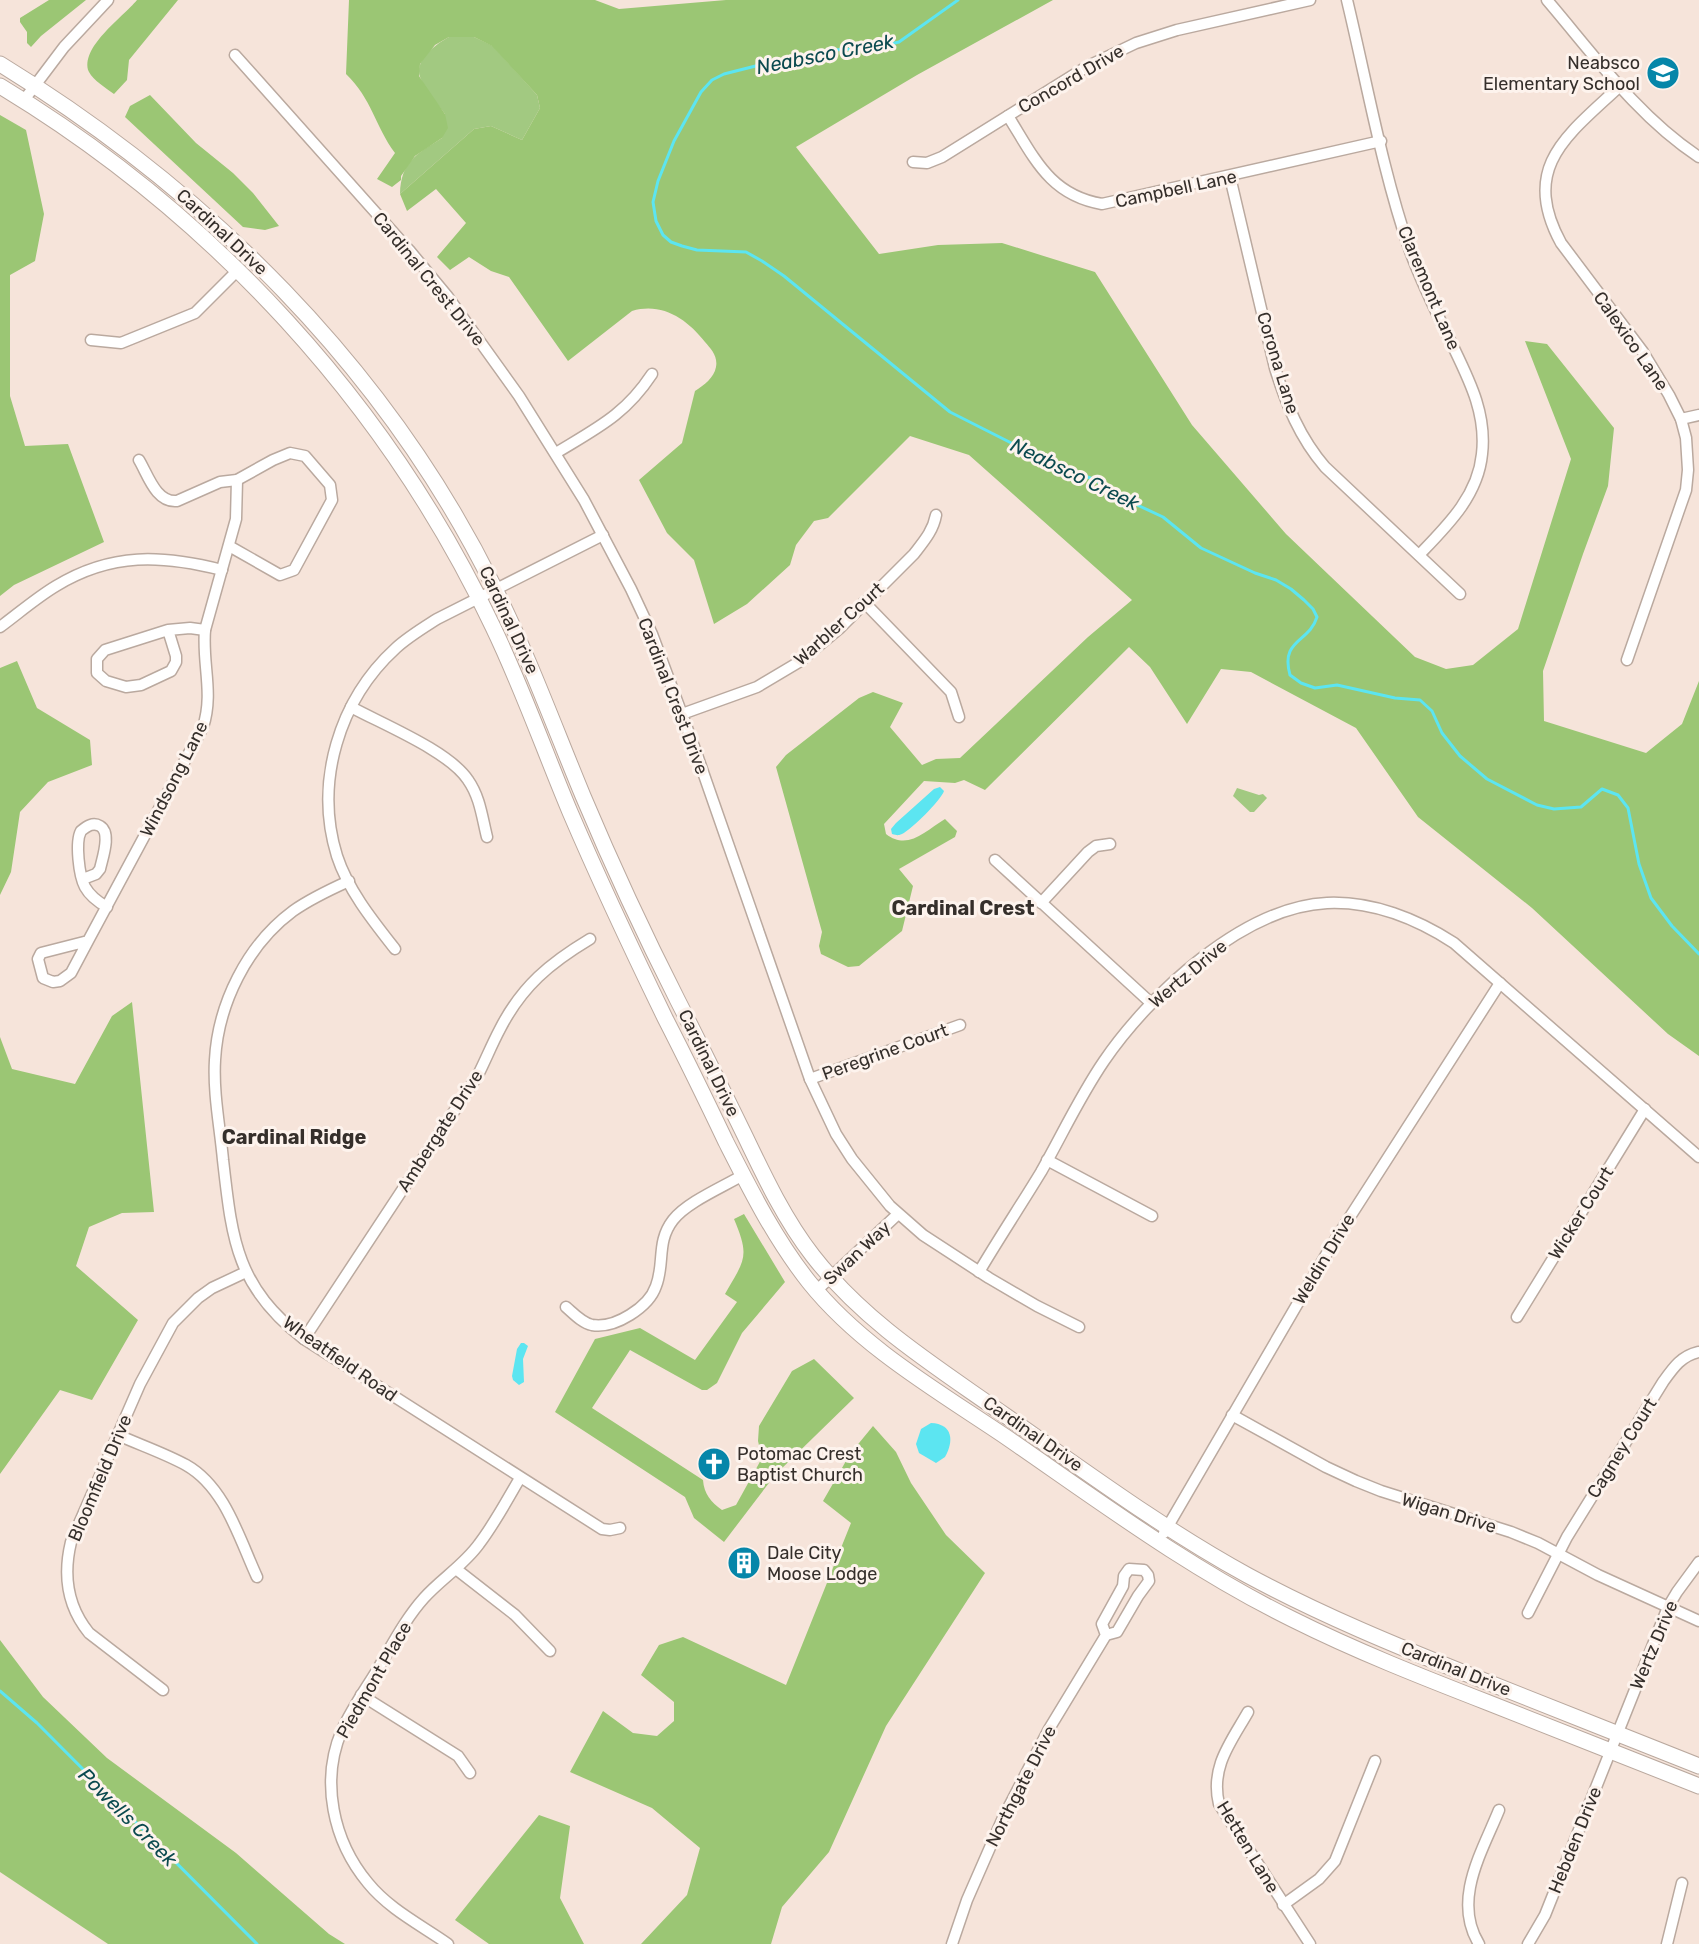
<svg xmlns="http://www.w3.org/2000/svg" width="1699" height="1944" viewBox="0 0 1699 1944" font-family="Rubik,sans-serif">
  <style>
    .green { fill: #a2c981 }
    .forest { fill: #9bc674 }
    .water { fill: #5ce5f1 }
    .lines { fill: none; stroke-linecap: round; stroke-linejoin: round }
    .stream { stroke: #5ce5f1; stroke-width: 3 }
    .minor-casing { stroke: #baa99f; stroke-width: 13 }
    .secondary-casing { stroke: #baa99f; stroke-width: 17 }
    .minor { stroke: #fff; stroke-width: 10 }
    .secondary { stroke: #fff; stroke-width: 15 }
    .labels { text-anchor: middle; stroke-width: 6; stroke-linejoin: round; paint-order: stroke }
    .poi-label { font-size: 18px; fill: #352f2b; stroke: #fdf3ed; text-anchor: start }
    .street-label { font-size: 18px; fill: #352f2b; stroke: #fdf3ed }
    .water-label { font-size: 20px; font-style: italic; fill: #0b4a4f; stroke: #fdf3ed }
    .neighbourhood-label { font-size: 20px; font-weight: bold; fill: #352f2b; stroke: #fdf3ed }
  </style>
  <rect width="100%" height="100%" fill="#f6e4da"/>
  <g class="green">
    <path d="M449,37H474L493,46L537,95L540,108L522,140L491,126L474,129L400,194C401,161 417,154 442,138L445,114C437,103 425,90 420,77C414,60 436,44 449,37Z"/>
    <path d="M1237,788L1259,795L1263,794L1267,798L1254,812H1250L1233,796Z"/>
  </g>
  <g class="forest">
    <path d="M49,0H86L41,36L31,47L27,43V32L20,22V18Z"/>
    <path d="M137,0H178L129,60L127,80L114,94C106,88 93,80 89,72C79,48 123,17 137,0Z"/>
    <path d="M349,0H595L619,9L726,0H1053L917,75L796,147L879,254L938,245L1002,243L1095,272L1192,425L1286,534L1415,657L1446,669L1473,665L1518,629L1571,459L1525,341L1547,344L1614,428L1608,486L1583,554L1543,671L1544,721L1646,753L1682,724L1699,681V1056L1668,1034L1532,908L1418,817L1356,728L1251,672L1221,669L1187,724L1150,667L1129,647L985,790L964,780L955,783L924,781L884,824L886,834C908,851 925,831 945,819L957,831L955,837L899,869L913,886L902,931L859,966L848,967L821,954L819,946L822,932L776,767L786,755L859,698L873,692L903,703L890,727L922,765L936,759L960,758L1088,637L1132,600L969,455L910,436L828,518L814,521L796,545L790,565L747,604L714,624L694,560L667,533L639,480L682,443L695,391C704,385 714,378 716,367C718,356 711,349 705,342C687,319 662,302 632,311L568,361L509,277L491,271L469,257L450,270L437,257L466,223L436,189L407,211L400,194L474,129L491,126L522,140L540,108L537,95L492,46L474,37H449L435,45L420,64L419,76L445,114L448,128L442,138L415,156L401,176V180L392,187L377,179L395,153C375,126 372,99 346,74Z"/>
    <path d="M150,95L196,143L233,173L253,193L279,226L265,230L243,227L125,117L130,106Z"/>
    <path d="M0,115L26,130L44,214L35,261L10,275V396L25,446L68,444L104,542L14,585L0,596Z"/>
    <path d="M17,661L37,708L90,740L92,765L48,782L20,812L11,872L0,895V668Z"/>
    <path d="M132,1002L154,1212L122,1213L89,1227L76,1266L138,1320L92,1400L60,1390L0,1474V1037L12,1069L75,1084L112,1016Z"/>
    <path d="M744,1214L785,1282L742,1333L717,1383L707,1390H702L630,1350L592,1408L703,1480C704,1494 711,1502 722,1510L736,1505L762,1458L758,1441L759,1426L792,1371L814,1359L854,1398L775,1475L724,1542L694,1518L685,1497L555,1412L595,1339L640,1328L695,1360L737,1302L725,1294C745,1259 750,1257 734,1219Z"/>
    <path d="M873,1426L896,1452L911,1483L946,1535L985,1573L886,1726L829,1852L782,1907L771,1944H641L687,1895L700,1848L652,1808L570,1772L603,1711L633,1733L657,1736L674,1721V1702L641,1675L659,1645L683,1637L786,1685L851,1523L823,1501L850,1454Z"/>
    <path d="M0,1640L43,1697L107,1758L236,1853L329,1934L345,1944H108L0,1872Z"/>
    <path d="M539,1815L570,1826L560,1898L584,1944H489L455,1920Z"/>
  </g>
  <g class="water">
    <path d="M940,787L944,791C941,800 911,830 902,834C897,836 897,835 892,834L891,829L896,823L934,789Z"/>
    <path d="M521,1343H524L528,1346L523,1359L524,1382L519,1385L513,1380L512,1376L517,1349Z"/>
    <path d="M931,1423C953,1424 954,1441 945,1457L936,1463L919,1453L916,1444L921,1429Z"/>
  </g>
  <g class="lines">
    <g class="stream">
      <path d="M958,0L899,42L872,48L833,50L787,58L724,74L712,80L701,92L674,141L658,181L653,202L656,221L663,235L671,242L682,246L697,250L746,252L762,261L784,276L950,412L1057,466L1093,479L1133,503L1163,517L1201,548L1255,573L1276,580L1291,589L1304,600L1313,609L1317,617C1309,643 1280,639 1290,675L1301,683L1315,688L1337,685L1395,698L1420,700L1432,711L1442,733L1460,756L1487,779L1537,805L1554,809L1581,807L1602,789L1618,795L1628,808L1639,864L1651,898L1672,926L1699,954"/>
      <path d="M0,1691L37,1723L257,1944"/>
    </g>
    <defs>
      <g id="minor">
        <path d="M1347,0C1367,83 1382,170 1410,251C1421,281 1435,310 1449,338C1467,376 1487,411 1482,454C1478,496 1447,526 1419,555"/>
        <path d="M1547,0C1594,55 1638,117 1699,157"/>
        <path d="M235,55L409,250L448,297L519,396L584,500L631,589L652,634L696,752L810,1079L836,1134L852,1159L890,1206L923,1235L989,1278L1037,1306L1079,1327"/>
        <path d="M1621,85C1569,134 1519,166 1561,243L1643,352L1669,395L1681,419L1686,438L1688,470L1686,490L1627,660"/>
        <path d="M24,100L64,47L108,0"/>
        <path d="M1008,116C1034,157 1049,195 1102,204L1381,141"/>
        <path d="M913,162L927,163L942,157L1088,66L1136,43L1177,30L1310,0"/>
        <path d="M1230,177L1275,368C1286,404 1300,438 1325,467L1460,594"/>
        <path d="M91,340L121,343L195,313L238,270"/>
        <path d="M1681,419L1699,415"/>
        <path d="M556,453C597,428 625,415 652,374"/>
        <path d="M139,460C148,475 156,503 177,501L220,482L237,480L273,460L290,453L305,456L330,485L332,500L294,570L280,575L229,546"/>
        <path d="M864,602L951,692L959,717"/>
        <path d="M0,627C19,613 36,598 56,586C112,552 162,555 222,570"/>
        <path d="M168,630L176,656V662L171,671L141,685L126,687L106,681L97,673V659L105,650L168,630L190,628L205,630"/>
        <path d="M351,707C382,724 449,751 468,780C480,797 482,817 487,837"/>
        <path d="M682,714L757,687L799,662L840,628L914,554C924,541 933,531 936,515"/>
        <path d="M995,860L1151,1003"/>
        <path d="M83,879L96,874L100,869C102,859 112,833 100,826C93,822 87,826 81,831C75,842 79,876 85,887C90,896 98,902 107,907"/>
        <path d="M349,881C329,890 310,899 293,911C247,945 218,1004 215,1060C213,1093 220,1127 223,1160C232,1239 236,1287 304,1339L602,1529L610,1530L620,1528"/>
        <path d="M1041,903L1088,852L1096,846L1110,844"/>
        <path d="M88,941L71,973L60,981L53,982L43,978L38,959L41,953L88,941L203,727C214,693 202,664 205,630L236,519L237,480"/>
        <path d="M395,949C373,921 348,890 337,856C314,782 339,700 396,648C408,637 423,628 437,619L603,535"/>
        <path d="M810,1079L960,1025"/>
        <path d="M1047,1160L1152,1216"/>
        <path d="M979,1272C999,1238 1021,1205 1041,1172C1062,1135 1080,1096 1104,1061C1149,995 1243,907 1327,903C1372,901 1417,919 1454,943L1699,1157"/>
        <path d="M816,1291L898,1214"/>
        <path d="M566,1307C573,1313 582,1323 592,1325C615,1329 649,1307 656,1286C665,1263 656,1242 673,1220C687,1202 723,1187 743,1175"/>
        <path d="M1517,1317L1645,1109"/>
        <path d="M304,1339L478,1075C486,1059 492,1044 500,1029C522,986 550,963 590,939"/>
        <path d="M1232,1415L1326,1467L1356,1481L1381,1491L1511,1532L1538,1543L1598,1575L1699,1621"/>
        <path d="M118,1435C140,1445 164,1453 186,1465C225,1487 239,1538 257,1577"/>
        <path d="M1164,1533L1330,1248L1500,983"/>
        <path d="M456,1569L515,1615L550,1651"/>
        <path d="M1528,1613L1567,1537L1663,1382C1673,1368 1681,1356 1698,1352"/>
        <path d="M163,1690L89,1633C67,1606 63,1575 71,1542L140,1384L173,1323L198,1298L212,1288L246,1272"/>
        <path d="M361,1695L458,1756L470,1773"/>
        <path d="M1248,1712C1231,1742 1210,1767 1219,1804L1310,1944"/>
        <path d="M1283,1905L1319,1879L1335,1861L1375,1761"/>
        <path d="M448,1944C421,1925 389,1909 368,1883C333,1841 320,1781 342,1730C352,1708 367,1687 379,1667C393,1643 406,1618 424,1598C441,1579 464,1565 479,1544C495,1523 507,1500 520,1478"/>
        <path d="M952,1944L967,1900L1002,1820L1049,1729L1106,1635L1117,1632L1138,1596L1149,1581L1148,1575L1144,1570L1129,1569L1124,1576L1123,1586L1102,1624L1106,1635"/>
        <path d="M1479,1944C1452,1900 1482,1852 1499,1810"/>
        <path d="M1528,1944L1545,1915L1668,1607L1677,1592L1699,1562"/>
        <path d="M1667,1944L1682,1883"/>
      </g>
      <g id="secondary">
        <path d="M0,64C207,191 386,368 494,587C528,655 554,726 583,796C612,865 644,934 678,1001C701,1046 723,1091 745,1136C765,1178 785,1220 813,1256C866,1324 937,1367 1006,1416C1085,1471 1163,1529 1247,1575C1321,1615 1399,1647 1477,1678C1551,1707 1625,1737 1699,1766"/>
        <path d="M0,86C212,214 387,403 493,627C522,687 544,750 570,812C600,882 632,950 665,1018C686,1059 706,1100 726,1142C751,1191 775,1239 809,1282C861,1347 938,1391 1006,1437C1099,1501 1190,1569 1292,1619C1356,1651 1422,1677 1489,1703C1559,1731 1629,1758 1699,1786"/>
      </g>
    </defs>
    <use href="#minor" class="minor-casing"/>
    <use href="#secondary" class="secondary-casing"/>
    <use href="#minor" class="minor"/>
    <use href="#secondary" class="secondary"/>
  </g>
  <defs>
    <symbol id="school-disc" viewBox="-11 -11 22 22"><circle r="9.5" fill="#0686a9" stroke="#fdf3ed"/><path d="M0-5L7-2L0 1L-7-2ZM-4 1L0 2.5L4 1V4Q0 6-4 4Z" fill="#fff"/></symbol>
    <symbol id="church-disc" viewBox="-11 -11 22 22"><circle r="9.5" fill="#0686a9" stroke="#fdf3ed"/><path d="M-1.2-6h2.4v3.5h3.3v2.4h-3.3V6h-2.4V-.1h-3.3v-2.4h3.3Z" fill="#fff"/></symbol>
    <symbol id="building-disc" viewBox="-11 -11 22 22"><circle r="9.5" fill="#0686a9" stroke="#fdf3ed"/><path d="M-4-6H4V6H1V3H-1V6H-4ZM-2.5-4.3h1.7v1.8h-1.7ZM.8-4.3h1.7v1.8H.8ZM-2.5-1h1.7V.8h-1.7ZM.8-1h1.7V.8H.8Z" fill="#fff"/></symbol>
  </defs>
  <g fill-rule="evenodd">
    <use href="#school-disc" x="1644" y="54" width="38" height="38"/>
    <use href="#church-disc" x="695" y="1445" width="38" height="38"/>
    <use href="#building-disc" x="725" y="1544" width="38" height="38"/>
  </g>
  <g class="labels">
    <g class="poi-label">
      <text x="1640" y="69" text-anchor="end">Neabsco<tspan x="1640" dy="21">Elementary School</tspan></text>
      <text x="737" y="1460">Potomac Crest<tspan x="737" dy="21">Baptist Church</tspan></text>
      <text x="767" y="1559">Dale City<tspan x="767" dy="21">Moose Lodge</tspan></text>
    </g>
    <g class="street-label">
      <text transform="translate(1071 79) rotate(-30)" y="6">Concord Drive</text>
      <text transform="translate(1176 189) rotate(-12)" y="6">Campbell Lane</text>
      <text transform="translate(222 232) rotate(43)" y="6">Cardinal Drive</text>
      <text transform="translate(429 279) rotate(51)" y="6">Cardinal Crest Drive</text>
      <text transform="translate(1429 288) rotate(67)" y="6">Claremont Lane</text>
      <text transform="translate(1631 341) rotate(55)" y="6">Calexico Lane</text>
      <text transform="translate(1278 363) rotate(73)" y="6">Corona Lane</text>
      <text transform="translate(509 620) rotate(65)" y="6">Cardinal Drive</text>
      <text transform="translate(839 624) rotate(-42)" y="6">Warbler Court</text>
      <text transform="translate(673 696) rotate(69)" y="6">Cardinal Crest Drive</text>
      <text transform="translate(174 779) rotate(-63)" y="6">Windsong Lane</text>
      <text transform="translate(1188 974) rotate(-40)" y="6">Wertz Drive</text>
      <text transform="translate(885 1052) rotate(-20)" y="6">Peregrine Court</text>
      <text transform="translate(709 1063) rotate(64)" y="6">Cardinal Drive</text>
      <text transform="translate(440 1131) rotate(-57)" y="6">Ambergate Drive</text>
      <text transform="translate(1581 1213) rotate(-58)" y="6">Wicker Court</text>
      <text transform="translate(857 1253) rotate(-43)" y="6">Swan Way</text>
      <text transform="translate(1324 1259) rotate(-59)" y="6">Weldin Drive</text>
      <text transform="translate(340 1359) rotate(35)" y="6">Wheatfield Road</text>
      <text transform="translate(1033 1434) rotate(35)" y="6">Cardinal Drive</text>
      <text transform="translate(1622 1448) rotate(-58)" y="6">Cagney Court</text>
      <text transform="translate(100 1478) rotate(-67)" y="6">Bloomfield Drive</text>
      <text transform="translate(1449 1513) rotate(17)" y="6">Wigan Drive</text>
      <text transform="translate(1654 1645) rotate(-67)" y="6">Wertz Drive</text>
      <text transform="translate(1456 1669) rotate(22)" y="6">Cardinal Drive</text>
      <text transform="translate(374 1680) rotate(-60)" y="6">Piedmont Place</text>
      <text transform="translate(1021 1786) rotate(-63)" y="6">Northgate Drive</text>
      <text transform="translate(1575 1840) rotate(-68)" y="6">Hebden Drive</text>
      <text transform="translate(1248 1847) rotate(59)" y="6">Hetten Lane</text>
    </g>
    <g class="water-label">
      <text transform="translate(825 54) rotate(-11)" y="7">Neabsco Creek</text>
      <text transform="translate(1075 474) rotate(26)" y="7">Neabsco Creek</text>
      <text transform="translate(128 1817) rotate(45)" y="7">Powells Creek</text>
    </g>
    <g class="neighbourhood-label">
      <text x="963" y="915">Cardinal Crest</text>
      <text x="294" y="1144">Cardinal Ridge</text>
    </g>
  </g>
</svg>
